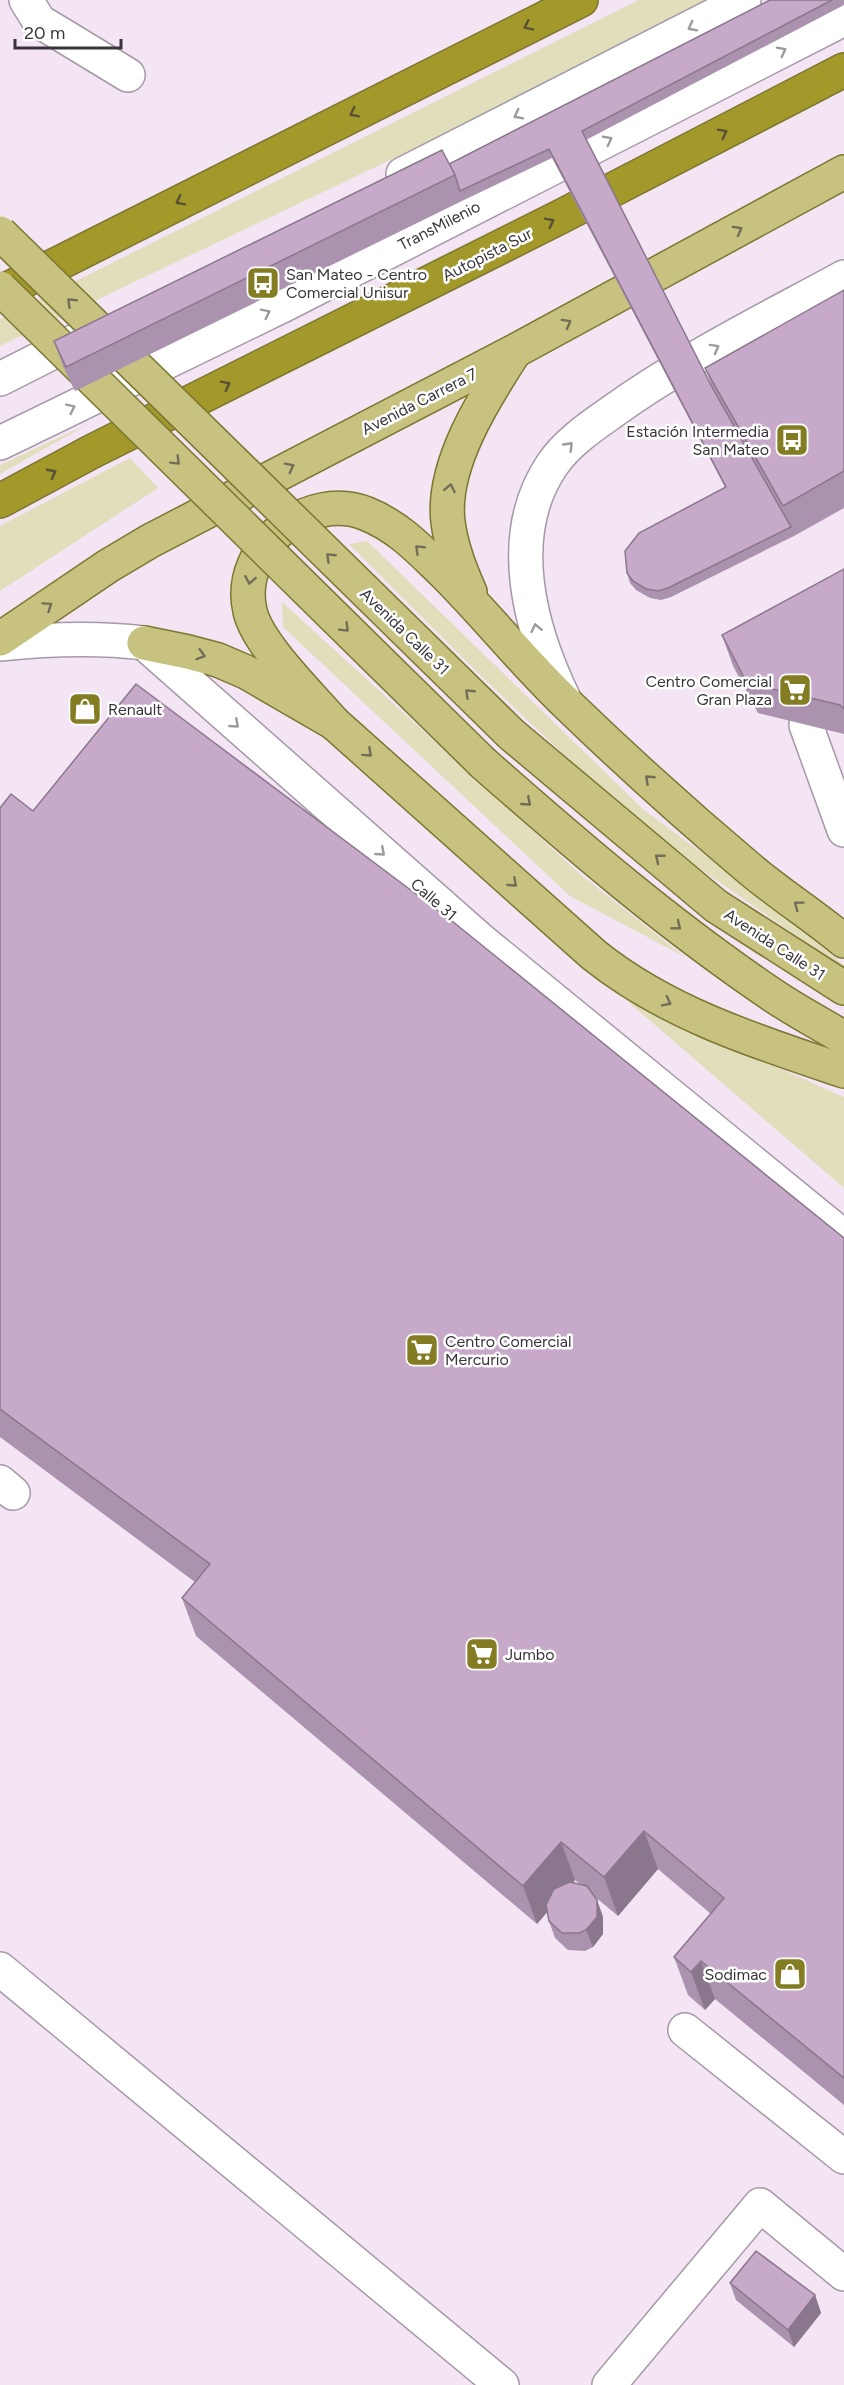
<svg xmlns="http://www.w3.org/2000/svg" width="844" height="2385" viewBox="0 0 844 2385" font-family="Figtree,sans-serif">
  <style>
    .green { fill: #e0debb }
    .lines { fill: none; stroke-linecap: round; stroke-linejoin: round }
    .minor-casing { stroke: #a699a7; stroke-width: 36 }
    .major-casing { stroke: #7d7630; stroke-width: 36 }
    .highway-casing { stroke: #7d7630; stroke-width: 36 }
    .minor { stroke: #fff; stroke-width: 33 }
    .major { stroke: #c7c27f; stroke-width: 33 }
    .highway { stroke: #a2992a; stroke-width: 33 }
    .major-bridge-casing { stroke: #7d7630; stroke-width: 36; stroke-linecap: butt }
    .major-bridge { stroke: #c7c27f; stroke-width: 33 }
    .wall { fill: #ab92ae; fill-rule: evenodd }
    .shaded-wall { fill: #8b778d }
    .building { fill: #c7aaca; stroke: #8b778d; stroke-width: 1.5 }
    .oneway { stroke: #585235 }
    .oneway2 { stroke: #9c9a9c }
    .oneway3 { stroke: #726d56 }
    .labels { text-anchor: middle; stroke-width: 5; stroke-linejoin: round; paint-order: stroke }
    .street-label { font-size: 16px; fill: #39343a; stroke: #fff }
    .poi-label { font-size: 16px; fill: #39343a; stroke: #fff; text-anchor: start }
  </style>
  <rect width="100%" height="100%" fill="#f3e5f4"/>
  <g class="green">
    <path d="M639,0H706L432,140L0,346V319Z"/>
    <path d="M90,423L0,474V465Z"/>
    <path d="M130,458L158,488L0,591V526Z"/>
    <path d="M367,541L644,810L776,908L844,965V969L640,827L475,670L349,544Z"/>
    <path d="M282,602L581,875L685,957L570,896L283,627Z"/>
    <path d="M626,1000L844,1097V1188Z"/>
  </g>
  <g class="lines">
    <defs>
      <g id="minor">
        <path d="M26,0L39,21L128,75"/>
        <path d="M403,174L744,0"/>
        <path d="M0,379L85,336"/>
        <path d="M0,443L284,305L844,19"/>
        <path d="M0,644C48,639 95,637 144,643L483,942L844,1237"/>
        <path d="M564,699C530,629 504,536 552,465C566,444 589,428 609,414C682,361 765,320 844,277"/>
        <path d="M806,725L844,830"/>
        <path d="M0,1482L13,1493"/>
        <path d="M0,1969L502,2385"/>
        <path d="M685,2030L844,2157"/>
        <path d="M609,2385L760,2205L844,2274"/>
      </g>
      <g id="major">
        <path d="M470,592C460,570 451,546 448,522C441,466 484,399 513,354"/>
        <path d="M0,639L108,566L150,541L515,351L844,172"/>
        <path d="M144,643L188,652L218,660L246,672L334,723L594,955C666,1013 757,1042 844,1071"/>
        <path d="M334,723C311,696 257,644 250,611C235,547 309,490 367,514C399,527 420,550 444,573C486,615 524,663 567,704C626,761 688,817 751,870C781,895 814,916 844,941"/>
        <path d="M511,734L716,906L844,988"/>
        <path d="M483,763C576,845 670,926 774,996C796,1011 821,1024 844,1038"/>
      </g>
      <g id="highway">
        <path d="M0,293L581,0"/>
        <path d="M0,501L91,452L560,217L844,70"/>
      </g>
    </defs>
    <use href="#minor" class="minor-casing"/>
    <use href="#major" class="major-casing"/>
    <use href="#highway" class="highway-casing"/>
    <use href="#minor" class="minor"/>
    <use href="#major" class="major"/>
    <use href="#highway" class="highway"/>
    <defs>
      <g id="major-bridge">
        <path d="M0,233L511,734"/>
        <path d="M0,288L483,763"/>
      </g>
    </defs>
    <use href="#major-bridge" class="major-bridge-casing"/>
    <use href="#major-bridge" class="major-bridge"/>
  </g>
  <g class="wall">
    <path d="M770,0H844V5L586,140L713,389L705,368L844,290V508L794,536L671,597L661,600L650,598L636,590L630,583L627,573L725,487L552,158L464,200L75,391L63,366L54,341L449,164Z"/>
    <path d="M844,569V734L758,713L733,666L722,635Z"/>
    <path d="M0,808L33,811L844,1238V2105L715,1999L705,2010L688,1995L674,1957L711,1914L658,1869L618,1916L594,1896L597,1900L603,1917V1934L593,1947L585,1951L568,1950L555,1938L549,1921L547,1912L537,1924L196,1636L182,1598L195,1582L0,1437ZM575,1880L581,1885L573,1883Z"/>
    <path d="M730,2283L815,2295L821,2313L794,2347L736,2300Z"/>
  </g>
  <g class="shaded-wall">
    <path d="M644,1831L658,1869L618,1916L604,1877Z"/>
    <path d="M561,1842L575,1880L537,1924L523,1886Z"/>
    <path d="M597,1900L603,1917V1934L593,1947L586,1930Z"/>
    <path d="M701,1961L715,1999L705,2010L691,1972Z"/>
    <path d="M815,2295L821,2313L794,2347L788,2330Z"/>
  </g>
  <g class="building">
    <path d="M770,0H832L582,131L713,389L791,527L668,588L658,591L646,589L633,581L627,573L625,551L639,533L726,487L549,149L460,191L455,175L449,164Z"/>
    <path d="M442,150L455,175L66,367L54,341Z"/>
    <path d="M844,290V471L783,506L705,368Z"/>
    <path d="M844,569V709L840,705L747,683L722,635Z"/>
    <path d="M136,684L452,921L844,1238V2078L701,1961L691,1972L674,1957L724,1898L644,1831L604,1877L561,1842L523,1886L182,1598L210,1564L0,1409V808L11,794L33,811Z"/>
    <path d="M570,1882L587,1886L597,1900V1917L586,1930L579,1933H562L549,1921L546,1905L554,1889Z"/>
    <path d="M756,2251L815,2295L788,2330L730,2283Z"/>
  </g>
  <defs><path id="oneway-chevron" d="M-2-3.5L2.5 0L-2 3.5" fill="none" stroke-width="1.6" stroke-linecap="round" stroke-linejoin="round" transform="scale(1.5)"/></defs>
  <g class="oneway">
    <use href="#oneway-chevron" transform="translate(528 26) rotate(154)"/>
    <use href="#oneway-chevron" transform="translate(354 113) rotate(153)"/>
    <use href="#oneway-chevron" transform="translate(723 133) rotate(-27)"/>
    <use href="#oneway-chevron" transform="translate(180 201) rotate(153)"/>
    <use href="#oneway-chevron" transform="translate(550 222) rotate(-27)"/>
    <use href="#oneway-chevron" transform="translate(226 385) rotate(-27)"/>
    <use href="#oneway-chevron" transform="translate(52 473) rotate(-28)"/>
  </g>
  <g class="oneway2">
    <use href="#oneway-chevron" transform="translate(692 27) rotate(153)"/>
    <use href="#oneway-chevron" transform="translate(782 51) rotate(-27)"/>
    <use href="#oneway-chevron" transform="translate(518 115) rotate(153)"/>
    <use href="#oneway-chevron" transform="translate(608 140) rotate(-27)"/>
    <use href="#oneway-chevron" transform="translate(266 313) rotate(-26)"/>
    <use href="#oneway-chevron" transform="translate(715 348) rotate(-29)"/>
    <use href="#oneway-chevron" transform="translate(71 408) rotate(-26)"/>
    <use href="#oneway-chevron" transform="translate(569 446) rotate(-46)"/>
    <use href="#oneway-chevron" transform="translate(536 628) rotate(-102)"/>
    <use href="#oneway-chevron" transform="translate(235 724) rotate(41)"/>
    <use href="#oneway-chevron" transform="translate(381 852) rotate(41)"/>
  </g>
  <g class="oneway3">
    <use href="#oneway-chevron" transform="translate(738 230) rotate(-29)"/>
    <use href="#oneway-chevron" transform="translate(71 302) rotate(-136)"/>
    <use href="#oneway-chevron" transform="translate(567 323) rotate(-29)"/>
    <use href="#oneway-chevron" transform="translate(176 461) rotate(45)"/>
    <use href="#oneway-chevron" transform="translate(290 467) rotate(-27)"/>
    <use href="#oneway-chevron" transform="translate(450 488) rotate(-79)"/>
    <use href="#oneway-chevron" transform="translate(419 549) rotate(-136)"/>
    <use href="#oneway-chevron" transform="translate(330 557) rotate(-136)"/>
    <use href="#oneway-chevron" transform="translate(250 580) rotate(100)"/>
    <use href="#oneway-chevron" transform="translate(48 606) rotate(-34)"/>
    <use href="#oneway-chevron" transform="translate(345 628) rotate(45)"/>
    <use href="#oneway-chevron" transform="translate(201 655) rotate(16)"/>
    <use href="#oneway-chevron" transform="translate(469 693) rotate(-136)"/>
    <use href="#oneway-chevron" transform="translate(368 753) rotate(42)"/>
    <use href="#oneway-chevron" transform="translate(649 779) rotate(-137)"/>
    <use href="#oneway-chevron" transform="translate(527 802) rotate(41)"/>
    <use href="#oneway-chevron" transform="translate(659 858) rotate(-141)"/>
    <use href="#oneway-chevron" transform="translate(513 883) rotate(42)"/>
    <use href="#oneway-chevron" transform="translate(798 905) rotate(-143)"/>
    <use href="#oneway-chevron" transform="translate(677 926) rotate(39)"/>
    <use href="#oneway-chevron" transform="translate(667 1002) rotate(27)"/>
  </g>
  <defs>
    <symbol id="bus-square" viewBox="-11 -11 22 22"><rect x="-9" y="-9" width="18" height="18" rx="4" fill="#847c23" stroke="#fff"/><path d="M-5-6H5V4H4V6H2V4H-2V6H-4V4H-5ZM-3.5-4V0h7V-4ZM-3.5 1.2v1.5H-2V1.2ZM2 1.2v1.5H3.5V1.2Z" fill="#fff"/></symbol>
    <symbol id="supermarket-square" viewBox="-11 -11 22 22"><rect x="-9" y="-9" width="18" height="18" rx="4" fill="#847c23" stroke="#fff"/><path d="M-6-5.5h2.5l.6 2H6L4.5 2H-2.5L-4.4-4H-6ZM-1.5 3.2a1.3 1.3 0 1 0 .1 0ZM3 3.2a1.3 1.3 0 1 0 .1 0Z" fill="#fff"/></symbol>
    <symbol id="shop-square" viewBox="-11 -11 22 22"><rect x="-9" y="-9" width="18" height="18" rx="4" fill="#847c23" stroke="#fff"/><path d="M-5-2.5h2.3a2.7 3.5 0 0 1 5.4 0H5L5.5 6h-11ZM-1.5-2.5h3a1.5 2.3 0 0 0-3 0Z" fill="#fff"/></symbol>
  </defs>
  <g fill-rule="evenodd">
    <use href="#bus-square" x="244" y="264" width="38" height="38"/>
    <use href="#bus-square" x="773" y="421" width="38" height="38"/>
    <use href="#supermarket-square" x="776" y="671" width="38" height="38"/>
    <use href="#shop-square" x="66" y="690" width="38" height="38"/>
    <use href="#supermarket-square" x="403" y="1331" width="38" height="38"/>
    <use href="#supermarket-square" x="463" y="1635" width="38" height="38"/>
    <use href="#shop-square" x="771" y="1955" width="38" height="38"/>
  </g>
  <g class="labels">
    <g class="street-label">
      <text transform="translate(439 225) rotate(-27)" y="6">TransMilenio</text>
      <text transform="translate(487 254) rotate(-27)" y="6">Autopista Sur</text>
      <text transform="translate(419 401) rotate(-27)" y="6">Avenida Carrera 7</text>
      <text transform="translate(405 631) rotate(44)" y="6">Avenida Calle 31</text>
      <text transform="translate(434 899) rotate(41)" y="6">Calle 31</text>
      <text transform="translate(775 944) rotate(33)" y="6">Avenida Calle 31</text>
    </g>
    <g class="poi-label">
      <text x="286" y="280">San Mateo - Centro<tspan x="286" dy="18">Comercial Unisur</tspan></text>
      <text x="769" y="437" text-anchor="end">Estación Intermedia<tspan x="769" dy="18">San Mateo</tspan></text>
      <text x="772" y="687" text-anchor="end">Centro Comercial<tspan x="772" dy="18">Gran Plaza</tspan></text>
      <text x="108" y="715">Renault</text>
      <text x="445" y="1347">Centro Comercial<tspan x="445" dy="18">Mercurio</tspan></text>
      <text x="505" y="1660">Jumbo</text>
      <text x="767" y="1980" text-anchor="end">Sodimac</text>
    </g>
  </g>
  <path d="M15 39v9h106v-9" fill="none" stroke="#39343a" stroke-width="3"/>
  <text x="24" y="39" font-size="18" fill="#39343a" stroke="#ffffff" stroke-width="4.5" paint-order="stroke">20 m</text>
</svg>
